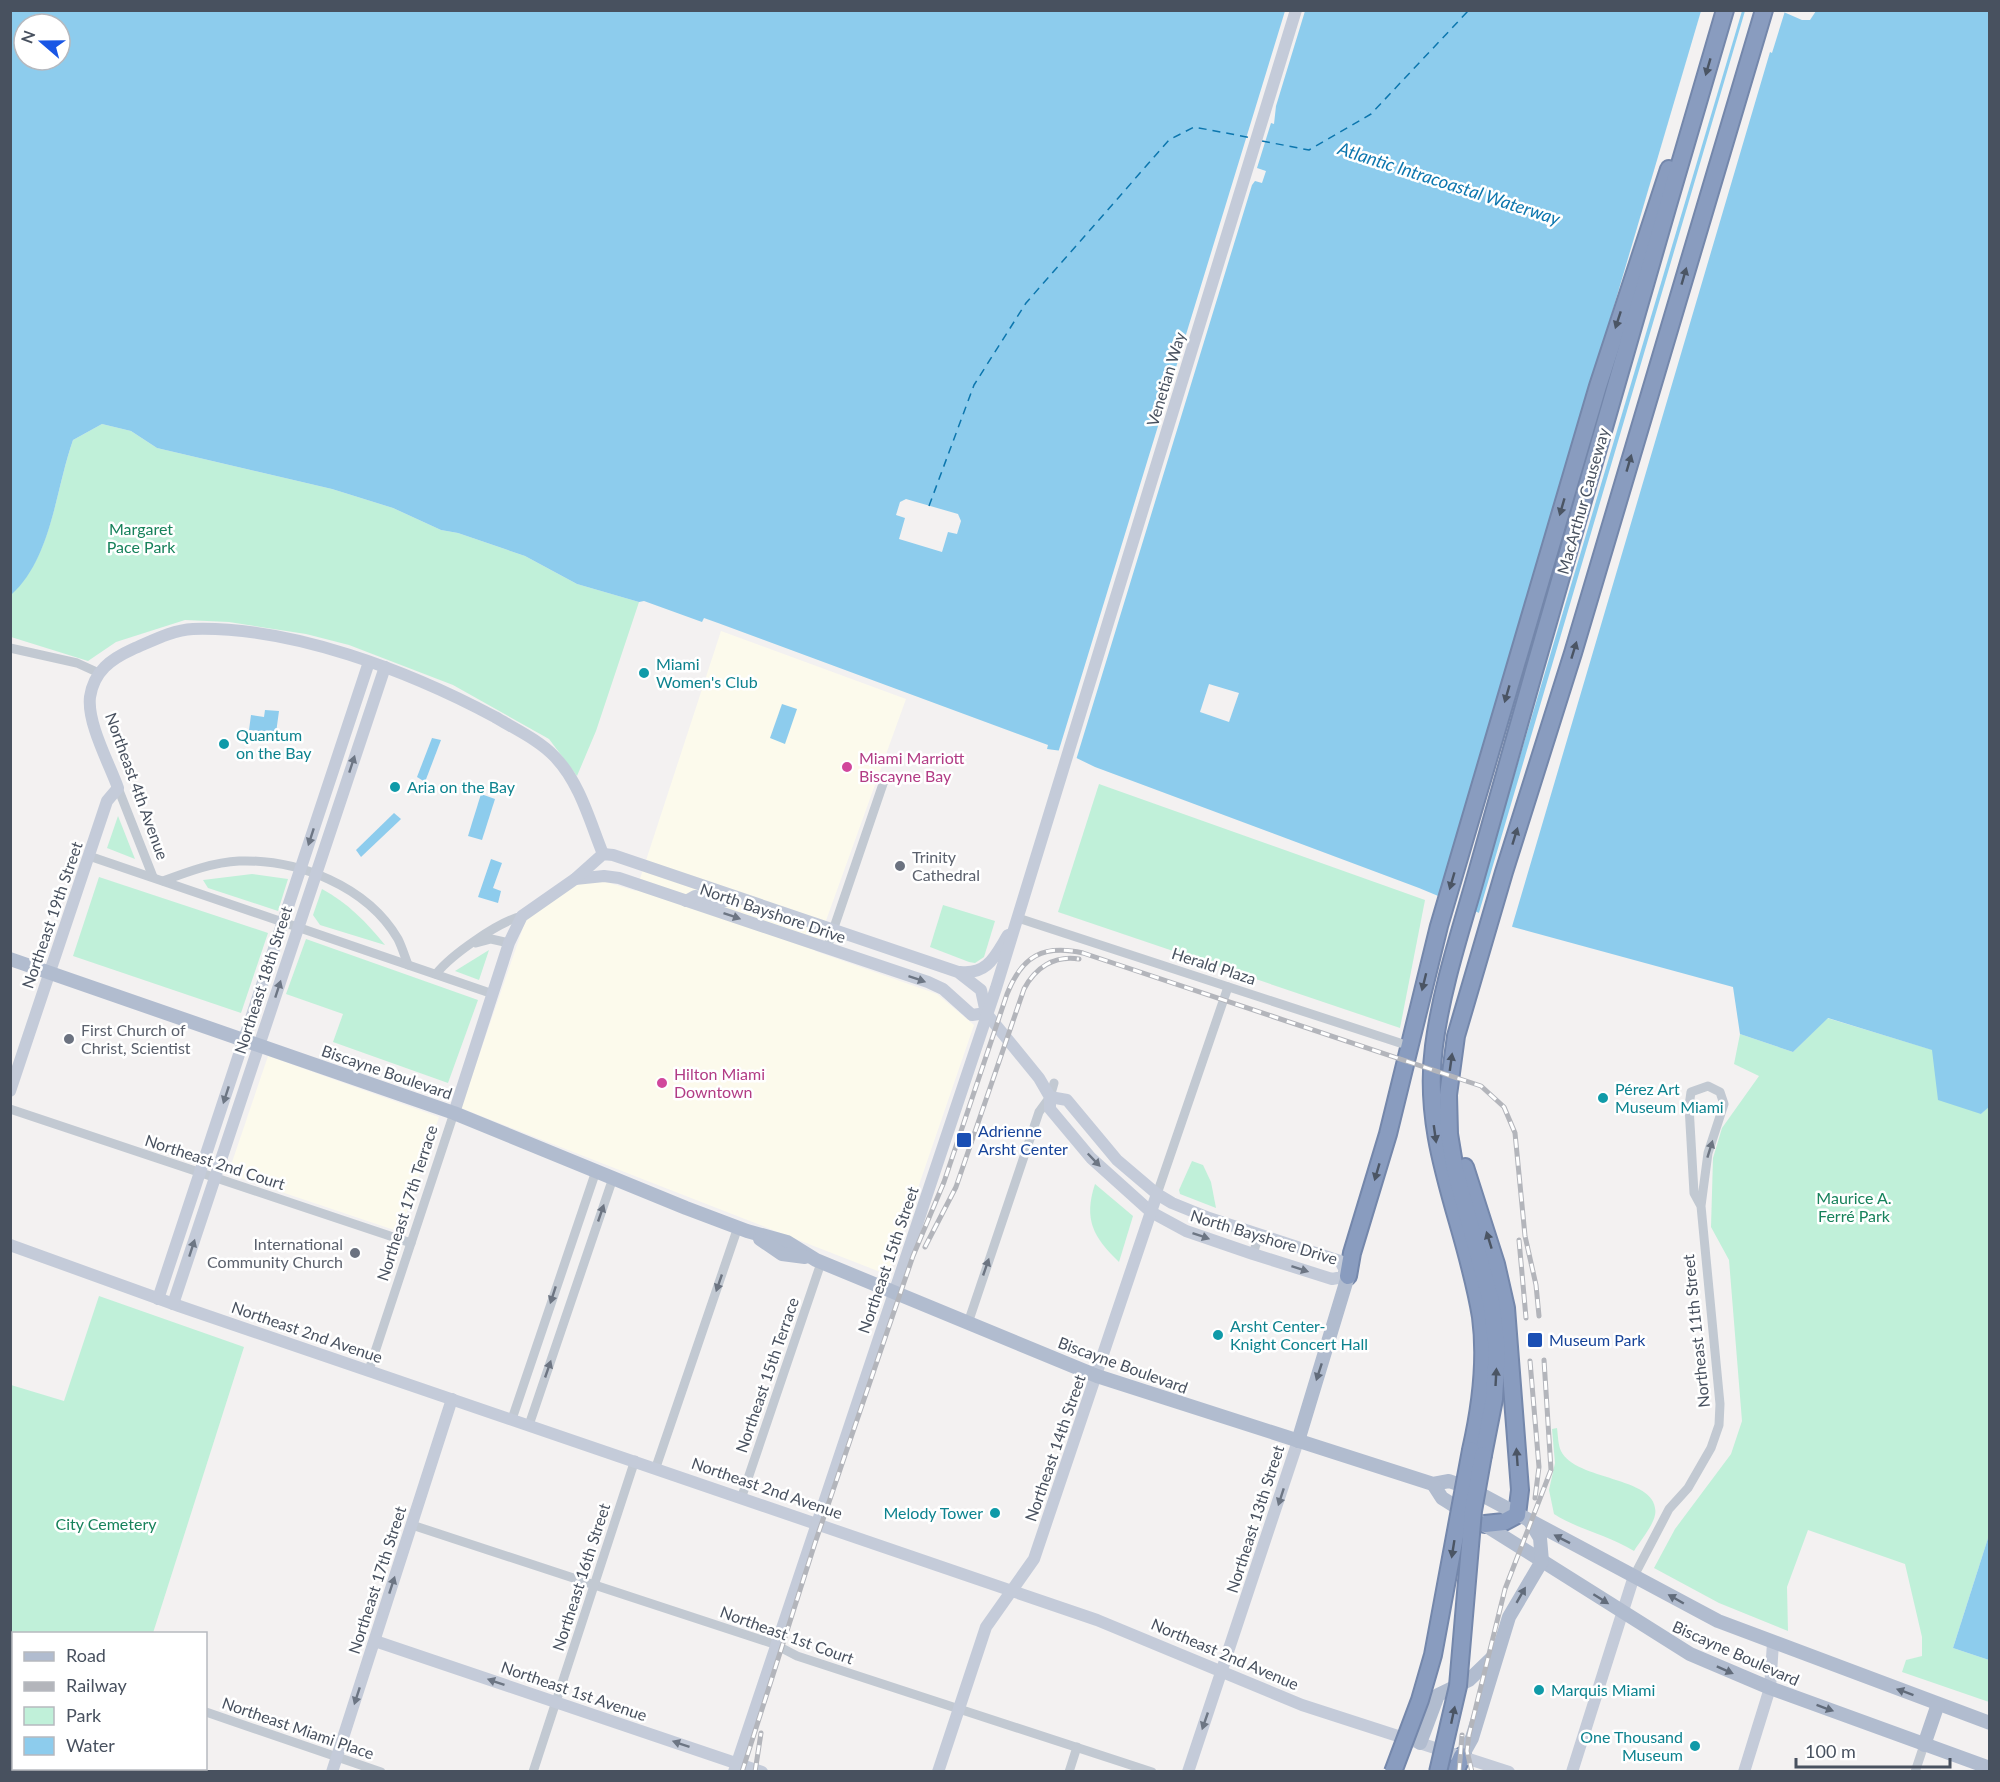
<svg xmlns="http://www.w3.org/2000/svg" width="2000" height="1782" viewBox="0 0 2000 1782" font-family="Lato,sans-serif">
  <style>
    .commercial { fill: #fcfaec }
    .green { fill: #c0f0d9 }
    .water { fill: #8dcced; fill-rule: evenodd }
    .pier { fill: #f3f1f1 }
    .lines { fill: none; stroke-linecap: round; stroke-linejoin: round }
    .ferry { stroke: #0c76ae; stroke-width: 1.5; stroke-dasharray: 8 6; stroke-linecap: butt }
    .highway-casing { stroke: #7487ab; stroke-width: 20 }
    .street { stroke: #c2c9d2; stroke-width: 9 }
    .secondary { stroke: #c4cbd9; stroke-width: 12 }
    .primary { stroke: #b1bccf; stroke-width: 14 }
    .highway { stroke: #899cbf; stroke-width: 16 }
    .rail-casing { stroke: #b3b5bb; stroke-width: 5 }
    .rail { stroke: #fff; stroke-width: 3; stroke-dasharray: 9; stroke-linecap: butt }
    .highway-bridge-casing { stroke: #7487ab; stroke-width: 20; stroke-linecap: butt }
    .highway-bridge { stroke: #899cbf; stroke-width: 16 }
    .oneway { fill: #4b5564 }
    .oneway2 { fill: #6d7684 }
    .oneway3 { fill: #6d7582 }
    .oneway4 { fill: #626c7b }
    .culture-dot { fill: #0f9aa8; stroke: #fff; stroke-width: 2 }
    .hotel-dot { fill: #d1479c; stroke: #fff; stroke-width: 2 }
    .worship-dot { fill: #6b7280; stroke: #fff; stroke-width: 2 }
    .transit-dot { fill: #1a4fb4; stroke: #fff; stroke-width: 2 }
    .labels { text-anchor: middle; stroke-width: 5; stroke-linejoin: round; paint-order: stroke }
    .street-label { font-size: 16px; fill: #48515f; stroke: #fff }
    .park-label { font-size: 16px; fill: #17825b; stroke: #fff }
    .culture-label { font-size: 16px; fill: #0d838f; stroke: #fff; text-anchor: start }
    .hotel-label { font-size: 16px; fill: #b23c85; stroke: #fff; text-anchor: start }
    .worship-label { font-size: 16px; fill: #5b616d; stroke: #fff; text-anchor: start }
    .transit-label { font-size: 16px; fill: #164399; stroke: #fff; text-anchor: start }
    .water-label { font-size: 18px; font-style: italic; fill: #0c76ae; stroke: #fff }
  </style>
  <rect width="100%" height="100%" fill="#f3f1f1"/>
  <g class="commercial">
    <path d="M721,631L906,699L815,951L937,994L974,1025L888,1275L461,1108L526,919L578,883L603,881L636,891Z"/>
    <path d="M268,1056L439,1117L400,1232L228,1174Z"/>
  </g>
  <g class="green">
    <path d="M102,424L131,431L157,448L332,489L393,508L441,530L458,533L525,556L577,584L639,602L596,731L577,776L549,739L453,685L349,645L306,634L229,622L185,620L116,642L88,661L11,637L10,595C52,558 55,491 73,440Z"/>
    <path d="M1099,784L1425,900L1400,1028L1058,912Z"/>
    <path d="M118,816L135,859L107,848Z"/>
    <path d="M252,874L288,879L278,911L208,888L203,880Z"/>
    <path d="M99,877L268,933L241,1013L73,956Z"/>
    <path d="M322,889C348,903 366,922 385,945L320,925L313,915Z"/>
    <path d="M943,905L995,921L984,957L975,963L969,962L930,947Z"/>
    <path d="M306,939L478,1000L448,1083L333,1042L343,1014L286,994Z"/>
    <path d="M489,950L479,980L455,971Z"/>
    <path d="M1827,1018L1933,1050L1981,1114L1989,1106V1535L1953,1648L1989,1660V1702L1902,1672L1906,1660L1922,1656V1637L1905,1564L1808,1530L1787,1587L1788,1631L1719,1603L1654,1568L1675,1529L1731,1454L1742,1421L1729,1260L1711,1227L1713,1158L1722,1128L1759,1076L1734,1064L1740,1034L1793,1052Z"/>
    <path d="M1192,1161L1203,1165L1211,1182L1216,1208L1180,1194L1179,1190Z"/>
    <path d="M1095,1184L1133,1216L1119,1262C1094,1238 1083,1220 1095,1184Z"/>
    <path d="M99,1296L244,1347L153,1633L14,1634V1768L110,1769L109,1771H11V1385L64,1401Z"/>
    <path d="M1557,1428C1558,1435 1558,1445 1561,1451C1576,1482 1662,1476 1655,1515C1653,1526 1640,1541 1634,1551C1608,1535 1579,1530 1554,1514L1549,1490L1555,1463L1552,1429Z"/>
  </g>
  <g class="water">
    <path d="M1779,10L1802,20H1810L1816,11H1989L1990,1106L1981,1114L1938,1100L1932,1050L1828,1018L1793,1052L1740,1034L1733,987L1513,927L1419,888L1095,767L1062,751L1047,749L1048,745L718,623L704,618L702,622L644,601L639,602L577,584L525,556L458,533L441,530L393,508L332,489L157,448L131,431L102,424L73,440C55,491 52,558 11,595V11ZM24,24H60V60H24Z"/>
    <path d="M782,704L797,709L785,744L770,738Z"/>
    <path d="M265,710L279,711L276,733L249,730L251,715L264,717Z"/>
    <path d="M432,738L441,740L425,782L417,777Z"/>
    <path d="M481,794L495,799L482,840L468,836Z"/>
    <path d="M394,813L401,819L399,821L361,857L356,850Z"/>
    <path d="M491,859L502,863L493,888L501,891L498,903L478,897Z"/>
    <path d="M1989,1535V1660L1953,1648Z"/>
  </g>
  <g class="pier">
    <path d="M1285,11H1305L1276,106L1274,124L1271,123L1257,168L1266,171L1262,183L1255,181L1252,185L1076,760L1058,753Z"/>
    <path d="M1701,11H1742L1473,914L1439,899Z"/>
    <path d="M1745,11H1785L1772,53L1770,52L1511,930L1478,916Z"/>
    <path d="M906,499L958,514L961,521L957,534L948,532L942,552L899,539L905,518L896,515L900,502Z"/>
    <path d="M1209,684L1239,693L1229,722L1200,712Z"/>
  </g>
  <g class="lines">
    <g class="ferry">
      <path d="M1262,141L1309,150L1371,114L1469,10"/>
      <path d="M929,506L974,385L1026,303L1169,140L1194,127L1252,138"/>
    </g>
    <defs>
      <g id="highway">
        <path d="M1465,1167L1496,1264L1506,1308L1520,1490L1517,1515L1504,1522L1485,1524"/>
        <path d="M1348,1276L1352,1253L1388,1134L1439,926L1598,386L1669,169"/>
        <path d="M1471,1450C1481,1406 1487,1362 1481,1317C1466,1223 1421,1144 1434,1046C1441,992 1458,939 1473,887C1493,815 1513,743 1534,671C1597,451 1660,230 1725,10"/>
        <path d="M1483,1455L1494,1399L1497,1350L1491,1301L1455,1170L1449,1134L1448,1095L1456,1036L1504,872L1573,653L1764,10"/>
        <path d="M1455,1772L1462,1756"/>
      </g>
    </defs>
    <use href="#highway" class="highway-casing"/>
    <g class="street">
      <path d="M10,648L77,663L99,673"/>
      <path d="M118,788L153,877"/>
      <path d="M89,856L493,994"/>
      <path d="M163,881C187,872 214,862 239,861C298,859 367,886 398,939C402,947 405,957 408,965"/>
      <path d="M1018,918L1400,1043"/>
      <path d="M476,943L491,939L509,943"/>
      <path d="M827,948L885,778"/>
      <path d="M436,974C451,955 498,922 522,916"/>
      <path d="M10,1109L411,1243"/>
      <path d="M1157,1194L1228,987"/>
      <path d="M1253,1254L1259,1235"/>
      <path d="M968,1323L1039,1112L1050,1097L1054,1083"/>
      <path d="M369,1370L454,1113"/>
      <path d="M512,1419L596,1171"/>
      <path d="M529,1425L613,1178"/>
      <path d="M656,1467L738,1227"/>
      <path d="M742,1496L821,1263"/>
      <path d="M412,1525L774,1644L797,1656L1152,1772"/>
      <path d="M1634,1576L1669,1509L1688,1488L1711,1448L1719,1425L1720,1404L1701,1206L1708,1153L1724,1104L1720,1092L1708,1086L1691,1092L1689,1106L1694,1193L1701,1206"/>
      <path d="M206,1712L381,1772"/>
      <path d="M182,1772L183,1768"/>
      <path d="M533,1772L635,1460"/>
      <path d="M1069,1772L1077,1747"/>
      <path d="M1915,1772L1924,1745"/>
    </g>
    <g class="secondary">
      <path d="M575,879L604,876L619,878L928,982L943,989L972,1015L986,1013"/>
      <path d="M686,901L695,896L725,901L732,896"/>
      <path d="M960,972C988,975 995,956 1008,935"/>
      <path d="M10,1091L107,801L118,788C109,763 87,723 90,697C94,671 111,659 133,649C152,641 172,630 193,629C292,626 409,671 495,717C515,729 539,740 555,757C580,783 590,822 603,854"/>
      <path d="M454,1113L509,943L522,916L575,879L603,854L613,855L958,972L981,990L986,1013L1039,1078L1050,1097V1109L1091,1158L1151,1212L1186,1231L1253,1254L1332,1279L1348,1276L1340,1261L1209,1218L1172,1203L1157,1194L1117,1160L1067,1100L1050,1097"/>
      <path d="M10,1245L179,1306L1097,1620L1302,1705L1509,1772"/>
      <path d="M158,1299L369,662"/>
      <path d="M173,1304L385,667"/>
      <path d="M375,1641L762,1772"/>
      <path d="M332,1772L452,1399"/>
      <path d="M734,1772L996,988L1296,10"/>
      <path d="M938,1772L986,1627L1034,1559L1157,1194"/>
      <path d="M1188,1772L1298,1441"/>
      <path d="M1572,1772L1634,1576"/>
      <path d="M1744,1772L1770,1688L1773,1643"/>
    </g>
    <g class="primary">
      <path d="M10,959L454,1113L686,1208L747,1231L787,1242L816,1260L1097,1376L1433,1484L1449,1481L1469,1488L1718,1621L1990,1723"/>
      <path d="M760,1239L782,1254L805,1257"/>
      <path d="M1298,1441L1348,1276"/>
      <path d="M1433,1484L1442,1498L1690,1654L1770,1688L1990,1768"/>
      <path d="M1420,1743L1438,1695L1469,1680L1495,1655"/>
      <path d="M1924,1745L1938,1704"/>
      <path d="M1462,1756L1472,1738L1509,1617L1542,1561L1540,1538L1531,1523"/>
    </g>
    <use href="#highway" class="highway"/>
    <defs>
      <g id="rail">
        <path d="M1519,1240L1526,1318"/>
        <path d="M925,1247L956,1187L1024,989C1035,968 1054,955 1079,959"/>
        <path d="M1530,1361L1539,1467L1535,1498"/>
        <path d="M742,1772L815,1543L913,1256L944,1182L1007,994C1022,956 1043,944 1083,953L1481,1086L1504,1107L1515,1133L1525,1236L1536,1285L1539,1316"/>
        <path d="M755,1772L761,1733"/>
        <path d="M1459,1772L1462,1735"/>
        <path d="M1472,1772L1467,1751L1469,1735L1505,1589L1551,1470L1544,1360"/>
      </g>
    </defs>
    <use href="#rail" class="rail-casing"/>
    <use href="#rail" class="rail"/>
    <defs>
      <g id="highway-bridge">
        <path d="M1393,1772L1420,1700L1433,1655L1471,1450"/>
        <path d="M1438,1772L1458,1686L1473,1511L1483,1455"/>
      </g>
    </defs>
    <use href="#highway-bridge" class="highway-bridge-casing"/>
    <use href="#highway-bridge" class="highway-bridge"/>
  </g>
  <defs><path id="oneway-solid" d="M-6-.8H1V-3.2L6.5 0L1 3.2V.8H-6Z" transform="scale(1.5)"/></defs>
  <g class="oneway">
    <use href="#oneway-solid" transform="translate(1708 67) rotate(106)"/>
    <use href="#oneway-solid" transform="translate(1684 276) rotate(-74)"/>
    <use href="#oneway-solid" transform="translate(1618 320) rotate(108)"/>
    <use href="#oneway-solid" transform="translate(1629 463) rotate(-74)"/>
    <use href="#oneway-solid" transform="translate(1562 507) rotate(106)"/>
    <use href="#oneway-solid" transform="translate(1574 650) rotate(-73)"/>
    <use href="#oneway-solid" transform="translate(1507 694) rotate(106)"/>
    <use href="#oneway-solid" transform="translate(1515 836) rotate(-73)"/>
    <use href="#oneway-solid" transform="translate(1452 881) rotate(106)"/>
    <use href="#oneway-solid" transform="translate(1424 982) rotate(104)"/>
    <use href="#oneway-solid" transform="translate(1451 1062) rotate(-82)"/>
    <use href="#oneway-solid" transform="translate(1435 1134) rotate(82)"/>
    <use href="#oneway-solid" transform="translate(1377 1172) rotate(106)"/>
    <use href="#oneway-solid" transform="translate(1489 1240) rotate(-107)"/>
    <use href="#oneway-solid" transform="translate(1496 1377) rotate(-87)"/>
    <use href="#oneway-solid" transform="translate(1517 1457) rotate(-94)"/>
    <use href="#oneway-solid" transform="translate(1453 1549) rotate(99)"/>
    <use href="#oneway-solid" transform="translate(1453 1715) rotate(-78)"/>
  </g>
  <g class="oneway2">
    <use href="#oneway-solid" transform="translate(352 764) rotate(-72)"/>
    <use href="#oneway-solid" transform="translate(311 837) rotate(108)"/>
    <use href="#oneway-solid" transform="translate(732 916) rotate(19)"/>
    <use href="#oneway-solid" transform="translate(917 979) rotate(19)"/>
    <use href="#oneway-solid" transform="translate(278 989) rotate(-72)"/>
    <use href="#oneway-solid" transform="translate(226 1095) rotate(108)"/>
    <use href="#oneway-solid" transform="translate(1094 1160) rotate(46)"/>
    <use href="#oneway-solid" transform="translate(1201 1236) rotate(19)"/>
    <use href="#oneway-solid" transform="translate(192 1248) rotate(-72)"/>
    <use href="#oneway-solid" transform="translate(1300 1269) rotate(18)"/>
    <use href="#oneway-solid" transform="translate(1281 1497) rotate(108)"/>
    <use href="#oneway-solid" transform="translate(392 1585) rotate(-72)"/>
    <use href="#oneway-solid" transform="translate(496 1682) rotate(-161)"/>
    <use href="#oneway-solid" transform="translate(357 1696) rotate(108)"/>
    <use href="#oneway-solid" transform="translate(1205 1721) rotate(109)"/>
    <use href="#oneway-solid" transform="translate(681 1744) rotate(-161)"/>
  </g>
  <g class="oneway3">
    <use href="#oneway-solid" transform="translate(1710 1149) rotate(-73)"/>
    <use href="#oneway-solid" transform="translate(601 1213) rotate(-71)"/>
    <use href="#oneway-solid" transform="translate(986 1267) rotate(-71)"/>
    <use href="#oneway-solid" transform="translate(719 1283) rotate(109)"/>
    <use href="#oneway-solid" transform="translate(553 1295) rotate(108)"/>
    <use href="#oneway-solid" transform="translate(548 1369) rotate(-71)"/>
  </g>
  <g class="oneway4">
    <use href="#oneway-solid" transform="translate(1319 1372) rotate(108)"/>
    <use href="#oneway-solid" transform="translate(1562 1539) rotate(-153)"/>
    <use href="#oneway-solid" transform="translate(1521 1595) rotate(-60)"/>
    <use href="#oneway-solid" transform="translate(1601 1599) rotate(32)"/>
    <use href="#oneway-solid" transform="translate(1676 1599) rotate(-150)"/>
    <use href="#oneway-solid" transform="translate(1725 1670) rotate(24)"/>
    <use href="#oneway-solid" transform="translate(1905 1692) rotate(-160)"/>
    <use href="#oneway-solid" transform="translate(1825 1708) rotate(20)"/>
  </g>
  <g class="culture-dot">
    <circle cx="644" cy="673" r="6"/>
    <circle cx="224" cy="744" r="6"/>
    <circle cx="395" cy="787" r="6"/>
    <circle cx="1603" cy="1098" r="6"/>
    <circle cx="1218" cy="1335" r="6"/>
    <circle cx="995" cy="1513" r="6"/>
    <circle cx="1539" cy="1690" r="6"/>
    <circle cx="1695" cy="1746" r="6"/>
  </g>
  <g class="hotel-dot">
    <circle cx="847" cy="767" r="6"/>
    <circle cx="662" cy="1083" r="6"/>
  </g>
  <g class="worship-dot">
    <circle cx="900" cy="866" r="6"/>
    <circle cx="69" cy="1039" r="6"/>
    <circle cx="355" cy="1253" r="6"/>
  </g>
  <g class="transit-dot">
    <rect x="956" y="1132" width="16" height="16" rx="3"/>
    <rect x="1527" y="1332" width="16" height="16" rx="3"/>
  </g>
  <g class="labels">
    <g class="street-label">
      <text transform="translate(1166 379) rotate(-73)" y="6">Venetian Way</text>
      <text transform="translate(1583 501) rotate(-74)" y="6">MacArthur Causeway</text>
      <text transform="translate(137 786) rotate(70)" y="6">Northeast 4th Avenue</text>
      <text transform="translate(773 913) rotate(19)" y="6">North Bayshore Drive</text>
      <text transform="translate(52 915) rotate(-71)" y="6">Northeast 19th Street</text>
      <text transform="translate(1214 966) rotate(18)" y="6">Herald Plaza</text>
      <text transform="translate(263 980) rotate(-72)" y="6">Northeast 18th Street</text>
      <text transform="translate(387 1072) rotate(19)" y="6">Biscayne Boulevard</text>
      <text transform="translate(215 1162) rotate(18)" y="6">Northeast 2nd Court</text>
      <text transform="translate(407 1203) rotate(-72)" y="6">Northeast 17th Terrace</text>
      <text transform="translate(1264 1237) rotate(17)" y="6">North Bayshore Drive</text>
      <text transform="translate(888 1260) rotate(-71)" y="6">Northeast 15th Street</text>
      <text transform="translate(1696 1331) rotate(-96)" y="6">Northeast 11th Street</text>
      <text transform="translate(307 1332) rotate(19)" y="6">Northeast 2nd Avenue</text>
      <text transform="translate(1123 1365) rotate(20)" y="6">Biscayne Boulevard</text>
      <text transform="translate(767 1375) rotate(-71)" y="6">Northeast 15th Terrace</text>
      <text transform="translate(1055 1448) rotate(-71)" y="6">Northeast 14th Street</text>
      <text transform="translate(767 1488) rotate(19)" y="6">Northeast 2nd Avenue</text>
      <text transform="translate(1255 1519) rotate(-72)" y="6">Northeast 13th Street</text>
      <text transform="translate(581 1577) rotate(-72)" y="6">Northeast 16th Street</text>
      <text transform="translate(377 1580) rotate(-72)" y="6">Northeast 17th Street</text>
      <text transform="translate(787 1635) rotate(20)" y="6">Northeast 1st Court</text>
      <text transform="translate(1736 1653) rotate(24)" y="6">Biscayne Boulevard</text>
      <text transform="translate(1225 1654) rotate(23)" y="6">Northeast 2nd Avenue</text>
      <text transform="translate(574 1691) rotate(19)" y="6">Northeast 1st Avenue</text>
      <text transform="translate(298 1728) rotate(19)" y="6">Northeast Miami Place</text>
    </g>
    <g class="park-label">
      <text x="141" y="535">Margaret<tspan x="141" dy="18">Pace Park</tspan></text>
      <text x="1854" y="1204">Maurice A.<tspan x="1854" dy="18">Ferré Park</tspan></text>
      <text x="106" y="1530">City Cemetery</text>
    </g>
    <g class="culture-label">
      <text x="656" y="670">Miami<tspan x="656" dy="18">Women's Club</tspan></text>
      <text x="236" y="741">Quantum<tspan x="236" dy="18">on the Bay</tspan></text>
      <text x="407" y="793">Aria on the Bay</text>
      <text x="1615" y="1095">Pérez Art<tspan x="1615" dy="18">Museum Miami</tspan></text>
      <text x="1230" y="1332">Arsht Center-<tspan x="1230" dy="18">Knight Concert Hall</tspan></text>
      <text x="983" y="1519" text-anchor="end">Melody Tower</text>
      <text x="1551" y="1696">Marquis Miami</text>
      <text x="1683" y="1743" text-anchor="end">One Thousand<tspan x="1683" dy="18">Museum</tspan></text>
    </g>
    <g class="hotel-label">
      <text x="859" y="764">Miami Marriott<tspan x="859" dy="18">Biscayne Bay</tspan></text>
      <text x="674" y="1080">Hilton Miami<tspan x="674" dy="18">Downtown</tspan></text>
    </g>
    <g class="worship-label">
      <text x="912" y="863">Trinity<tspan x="912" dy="18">Cathedral</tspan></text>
      <text x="81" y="1036">First Church of<tspan x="81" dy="18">Christ, Scientist</tspan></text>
      <text x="343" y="1250" text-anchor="end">International<tspan x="343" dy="18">Community Church</tspan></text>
    </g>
    <g class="transit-label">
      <text x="978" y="1137">Adrienne<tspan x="978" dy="18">Arsht Center</tspan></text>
      <text x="1549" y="1346">Museum Park</text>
    </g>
    <g class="water-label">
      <text transform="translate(1449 184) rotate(18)" y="6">Atlantic Intracoastal Waterway</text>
    </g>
  </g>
  <rect width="2000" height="1782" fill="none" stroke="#48515f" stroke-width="24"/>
  <rect x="12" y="1632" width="195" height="138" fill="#ffffff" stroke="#b6b9bf" stroke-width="1.5"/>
  <rect x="24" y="1652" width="30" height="9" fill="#b1bccf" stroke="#b6b9bf" stroke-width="1.5"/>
  <text x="66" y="1662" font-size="18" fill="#48515f">Road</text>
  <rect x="24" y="1682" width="30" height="9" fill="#b3b5bb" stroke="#b6b9bf" stroke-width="1.5"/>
  <text x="66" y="1692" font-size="18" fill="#48515f">Railway</text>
  <rect x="24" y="1707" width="30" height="18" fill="#c0f0d9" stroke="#b6b9bf" stroke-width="1.5"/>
  <text x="66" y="1722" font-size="18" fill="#48515f">Park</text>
  <rect x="24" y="1737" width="30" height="18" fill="#8dcced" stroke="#b6b9bf" stroke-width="1.5"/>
  <text x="66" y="1752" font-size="18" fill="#48515f">Water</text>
  <g transform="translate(42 42) rotate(290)"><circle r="28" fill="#ffffff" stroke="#b6b9bf" stroke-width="1.5"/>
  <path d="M0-4.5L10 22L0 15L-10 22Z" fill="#1956e5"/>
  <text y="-9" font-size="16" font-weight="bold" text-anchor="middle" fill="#48515f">N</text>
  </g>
  <path d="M1796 1758v9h154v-9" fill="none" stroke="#48515f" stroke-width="3"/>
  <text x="1805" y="1758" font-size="18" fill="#48515f" stroke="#ffffff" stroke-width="4.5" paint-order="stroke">100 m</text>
</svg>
